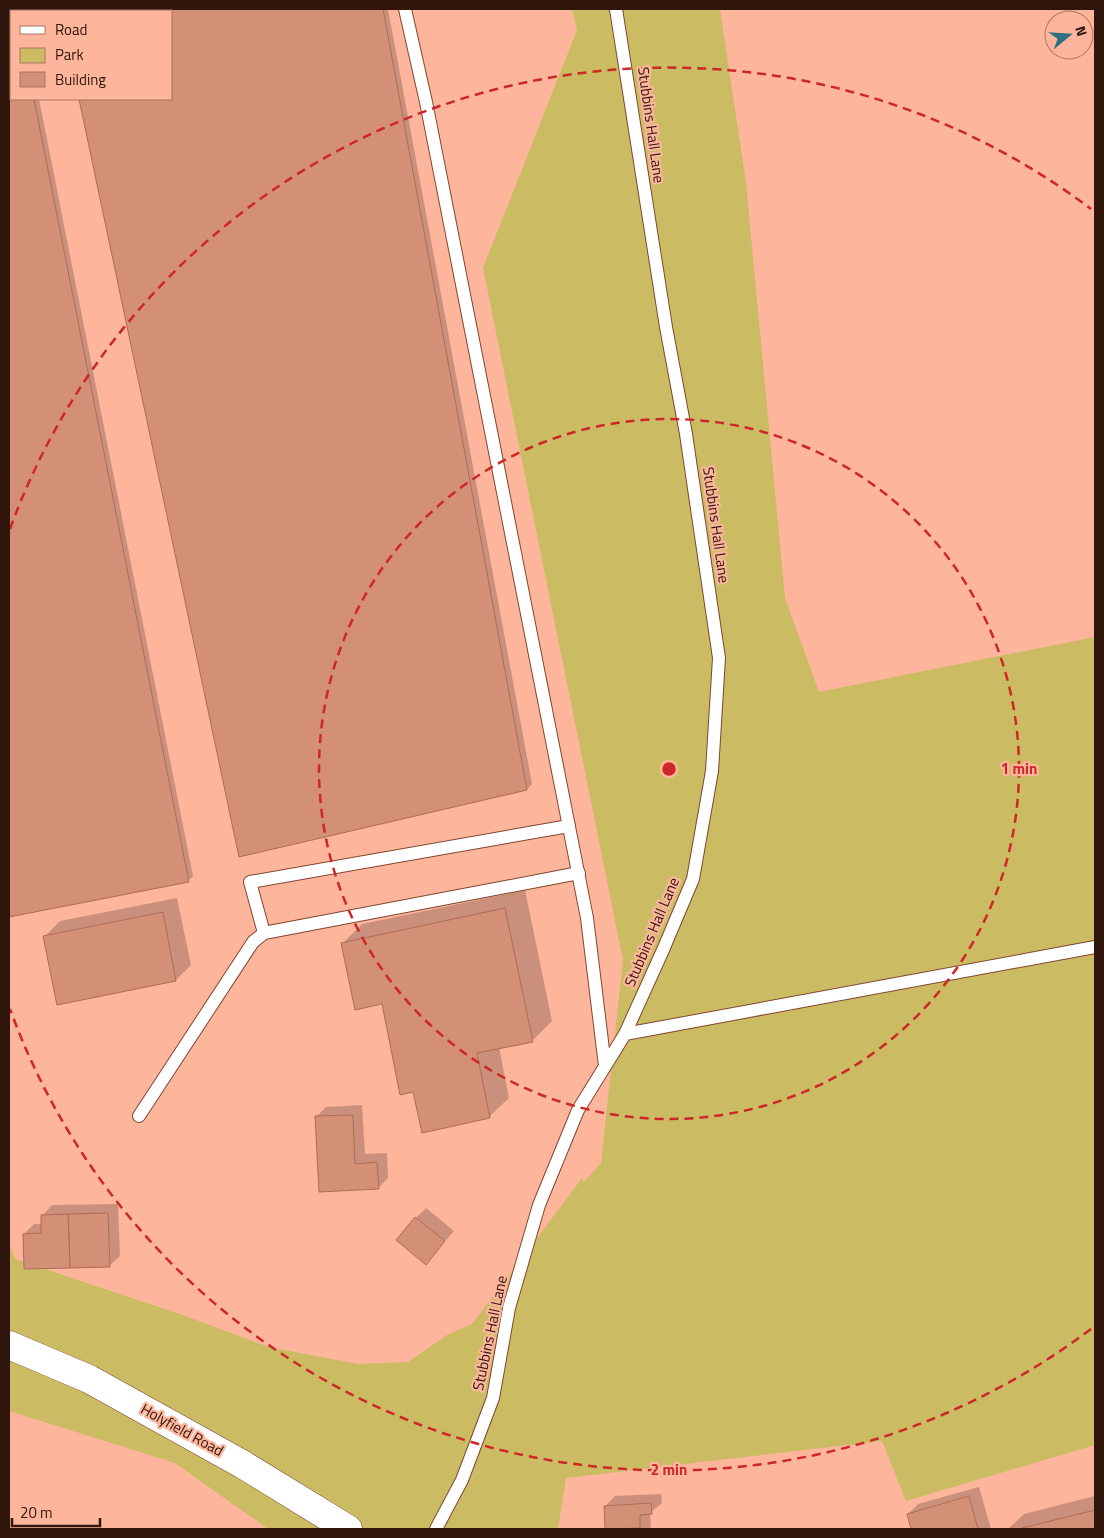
<svg xmlns="http://www.w3.org/2000/svg" width="1104" height="1538" viewBox="0 0 1104 1538" font-family="'Titillium Web',sans-serif">
  <style>
    .green { fill: #cbbc63 }
    .shadow { fill: #0003 }
    .building { fill: #d48f77; stroke: #ae6c55 }
    .lines { fill: none; stroke-linecap: round; stroke-linejoin: round }
    .lane-casing { stroke: #82442e; stroke-width: 14 }
    .secondary-casing { stroke: #82442e; stroke-width: 29 }
    .lane { stroke: #fff; stroke-width: 12 }
    .secondary { stroke: #fff; stroke-width: 28 }
    .ring { fill: none; stroke: #ce2727; stroke-width: 2.5; stroke-dasharray: 9 6 }
    .labels { text-anchor: middle; stroke-width: 4.5; stroke-linejoin: round; paint-order: stroke }
    .street-label { font-size: 15px; fill: #2f150c; stroke: #fdb59c }
    .centre { fill: #ce2727; stroke: #fdb59c; stroke-width: 2.5 }
    .ring-label { font-size: 15px; text-anchor: middle; font-weight: bold; fill: #ce2727; stroke: #fdb59c; stroke-width: 4.5; stroke-linejoin: round; paint-order: stroke }
  </style>
  <rect width="100%" height="100%" fill="#fdb59c"/>
  <path class="green" d="M572,9H720L746,183L785,598L819,692L1095,637V1445L906,1501L882,1441L566,1478L558,1529H268L175,1463L9,1411V1243L15,1259L183,1315L269,1347L358,1364L408,1362L447,1335L472,1324L583,1177V1183L601,1163L623,960L483,268L577,30Z"/>
  <g class="shadow">
    <path d="M61,9H388L532,784L527,789L240,855L80,99H171V11H62Z"/>
    <path d="M11,56V99H39L193,876L188,881L9,916V57Z"/>
    <path d="M525,890L552,1021L533,1040L499,1047L509,1098L489,1117L414,1091L383,1003L343,943L362,924Z"/>
    <path d="M177,898L191,965L176,980L45,936L60,921Z"/>
    <path d="M362,1105L365,1154L387,1153L388,1178L378,1188L320,1190L316,1117L326,1107Z"/>
    <path d="M118,1204L120,1256L109,1266L24,1234L34,1224H42V1216L52,1205Z"/>
    <path d="M426,1208L454,1231L426,1263L416,1218Z"/>
    <path d="M979,1487L991,1529H913L908,1514L918,1504Z"/>
    <path d="M661,1494L662,1503L650,1513L651,1529H606L605,1506L615,1496Z"/>
    <path d="M1095,1496V1529H1008L1024,1514Z"/>
  </g>
  <g class="building">
    <path d="M60,9H383L527,790L239,857L79,99H171V11H61Z"/>
    <path d="M9,60H11V99H34L189,882L9,917Z"/>
    <path d="M505,908L533,1042L477,1053L490,1118L422,1133L413,1092L400,1095L382,1004L355,1010L341,943Z"/>
    <path d="M163,912L176,981L57,1005L43,936Z"/>
    <path d="M353,1115L355,1164L377,1162L379,1189L319,1192L315,1116Z"/>
    <path d="M108,1213L110,1267L70,1268L68,1214Z"/>
    <path d="M68,1214L70,1268L24,1269L23,1234L41,1233V1215Z"/>
    <path d="M415,1217L445,1241L426,1265L396,1240Z"/>
    <path d="M969,1496L978,1529H911L907,1514Z"/>
    <path d="M651,1503L652,1514L640,1515V1528L605,1529L604,1506Z"/>
    <path d="M1095,1510V1529H1018Z"/>
  </g>
  <g class="lines">
    <defs>
      <g id="lane">
        <path d="M405,9L426,102L587,918L605,1066"/>
        <path d="M616,9L666,327L686,434L719,658L712,771L693,879L663,950L625,1034"/>
        <path d="M264,933L250,882L569,826"/>
        <path d="M139,1116L253,942L264,933L579,873"/>
        <path d="M436,1529L462,1480L493,1398L509,1308L539,1205L578,1110L625,1034L1095,947"/>
      </g>
      <path id="secondary" d="M9,1345L89,1379L242,1464L348,1529"/>
    </defs>
    <use href="#lane" class="lane-casing"/>
    <use href="#secondary" class="secondary-casing"/>
    <use href="#lane" class="lane"/>
    <use href="#secondary" class="secondary"/>
  </g>
  <g class="ring">
    <circle cx="669" cy="769" r="350"/>
    <path d="M1091 1329A701 701 0 0 1 10 1009M10 529A701 701 0 0 1 1091 209"/>
  </g>
  <g class="labels">
    <g class="street-label">
      <text transform="translate(651 125) rotate(82)" y="5">Stubbins Hall Lane</text>
      <text transform="translate(716 525) rotate(82)" y="5">Stubbins Hall Lane</text>
      <text transform="translate(652 932) rotate(-67)" y="5">Stubbins Hall Lane</text>
      <text transform="translate(490 1333) rotate(-78)" y="5">Stubbins Hall Lane</text>
      <text transform="translate(182 1430) rotate(29)" y="5">Holyfield Road</text>
    </g>
  </g>
  <circle cx="669" cy="769" r="8" class="centre"/>
  <g class="ring-label">
    <text x="1019" y="774">1 min</text>
    <text x="669" y="1475">2 min</text>
  </g>
  <rect width="1104" height="1538" fill="none" stroke="#2f150c" stroke-width="20"/>
  <rect x="10" y="10" width="162" height="90" fill="#fdb59c" stroke="#ab7562"/>
  <rect x="20" y="26" width="25" height="8" fill="#ffffff" stroke="#ab7562"/>
  <text x="55" y="35" font-size="15" fill="#2f150c">Road</text>
  <rect x="20" y="48" width="25" height="15" fill="#cbbc63" stroke="#ab7562"/>
  <text x="55" y="60" font-size="15" fill="#2f150c">Park</text>
  <rect x="20" y="72" width="25" height="15" fill="#d48f77" stroke="#ab7562"/>
  <text x="55" y="85" font-size="15" fill="#2f150c">Building</text>
  <g transform="translate(1069 35) rotate(72)"><circle r="24" fill="#fdb59c" stroke="#ab7562"/>
  <path d="M0-4L9 19L0 12L-9 19Z" fill="#2e7082"/>
  <text y="-8" font-size="14" font-weight="bold" text-anchor="middle" fill="#2f150c">N</text>
  </g>
  <path d="M12 1518v8h88v-8" fill="none" stroke="#2f150c" stroke-width="2.5"/>
  <text x="20" y="1518" font-size="15" fill="#2f150c" stroke="#fdb59c" stroke-width="4" paint-order="stroke">20 m</text>
</svg>
